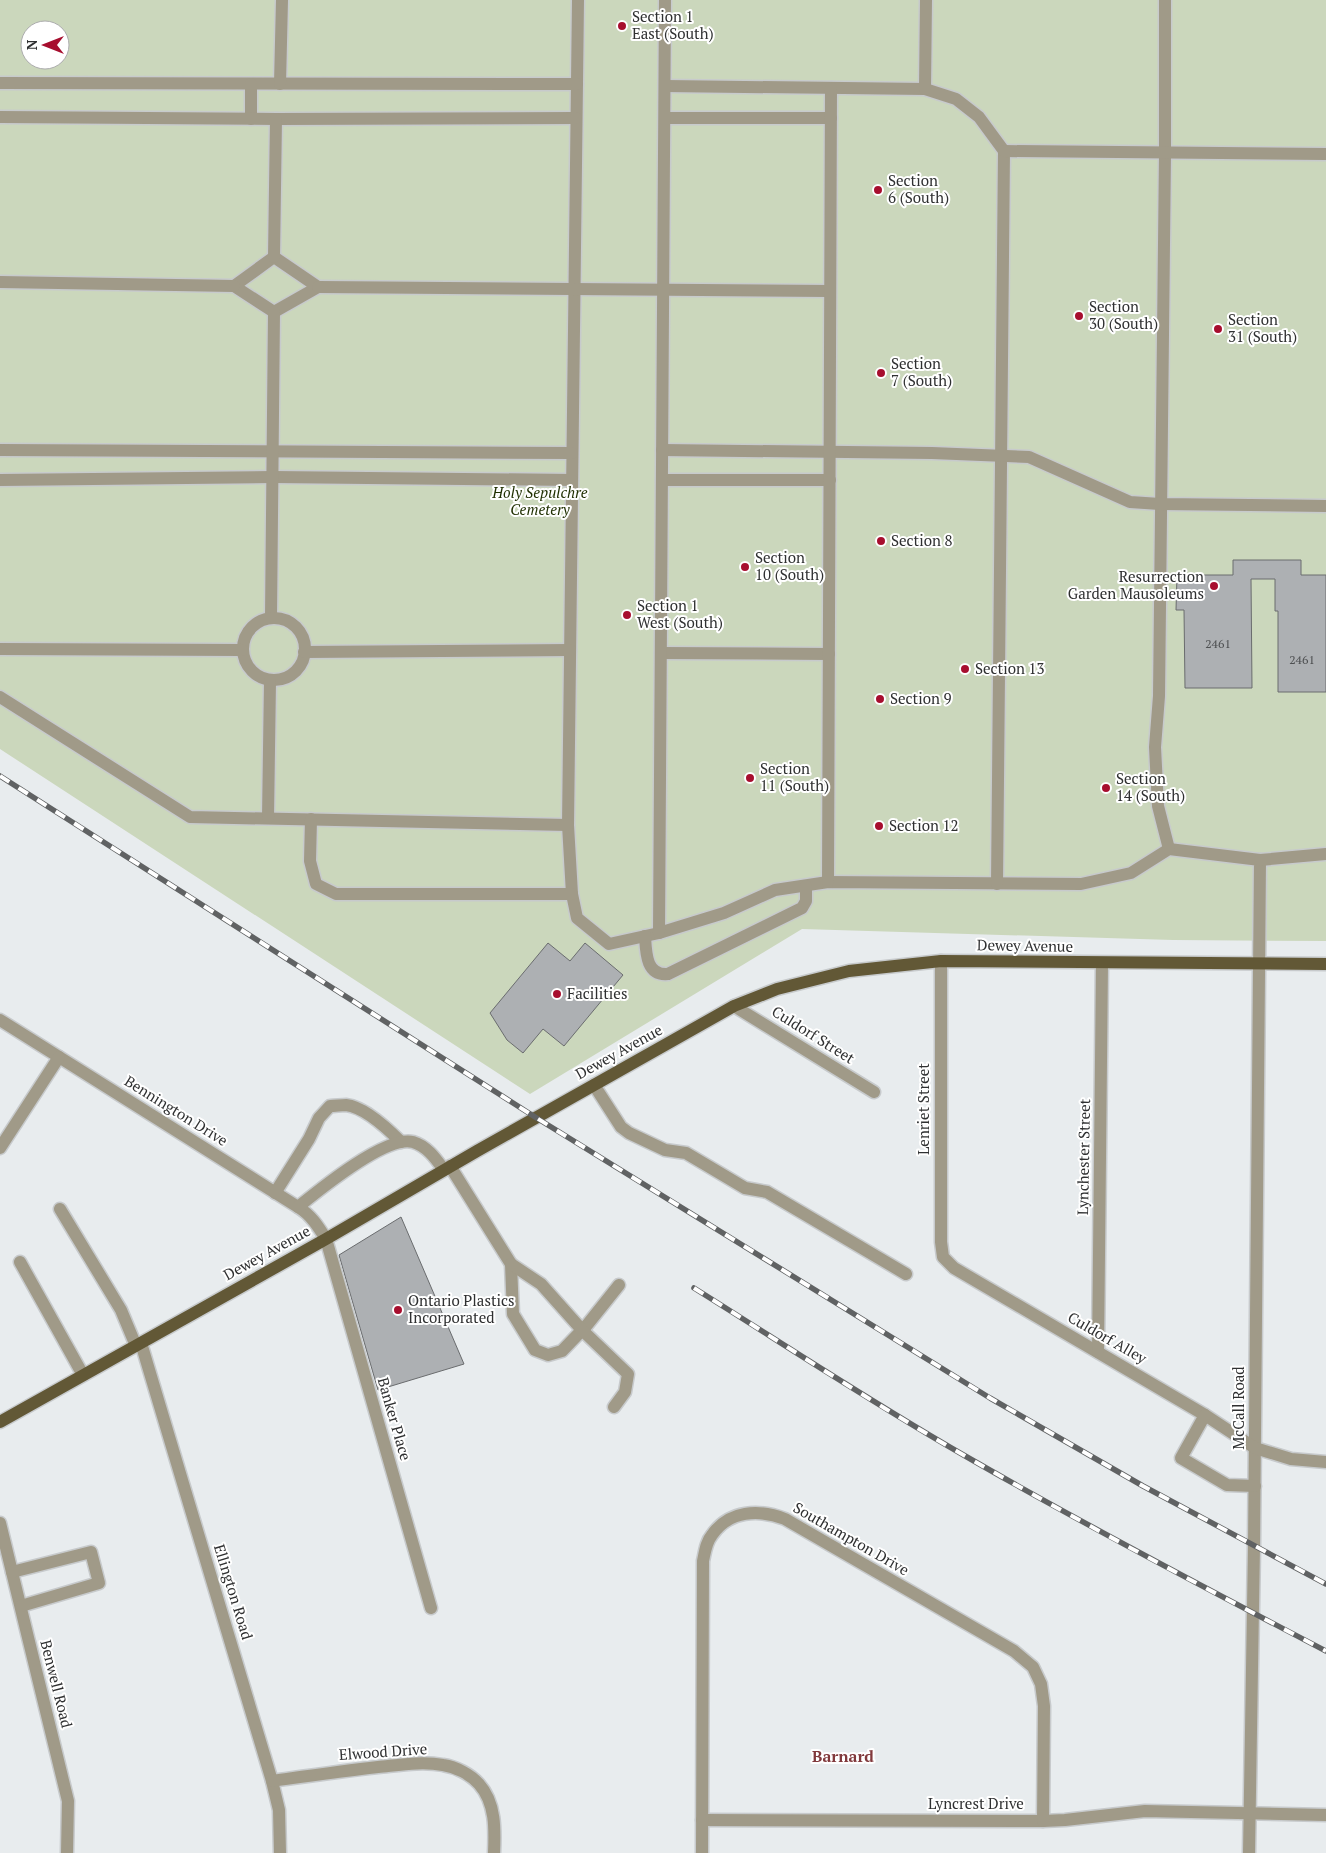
<svg xmlns="http://www.w3.org/2000/svg" width="1326" height="1853" viewBox="0 0 1326 1853" font-family="'PT Serif',serif">
  <style>
    .green { fill: #cbd7bc; fill-rule: evenodd }
    .building { fill: #adb0b3; stroke: #6a6c6e }
    .lines { fill: none; stroke-linecap: round; stroke-linejoin: round }
    .minor-casing { stroke: #c7cacc; stroke-width: 15 }
    .major-casing { stroke: #c7cacc; stroke-width: 15 }
    .minor { stroke: #a09a88; stroke-width: 12 }
    .major { stroke: #625836; stroke-width: 12 }
    .rail-casing { stroke: #606263; stroke-width: 5.5 }
    .rail { stroke: #fff; stroke-width: 4; stroke-dasharray: 11; stroke-linecap: butt }
    .poi-dot { fill: #a70e2e; stroke: #fff; stroke-width: 2 }
    .labels { text-anchor: middle; stroke-width: 4; stroke-linejoin: round; paint-order: stroke }
    .number-label { font-size: 12px; fill: #4e5052 }
    .poi-label { font-size: 15px; fill: #2f3031; stroke: #fff; text-anchor: start }
    .park-label { font-size: 15px; font-style: italic; fill: #1f2f00; stroke: #fff }
    .street-label { font-size: 15px; fill: #2f3031; stroke: #fff }
    .neighbourhood-label { font-size: 16px; font-weight: bold; fill: #81393c; stroke: #fff }
  </style>
  <rect width="100%" height="100%" fill="#e8ecee"/>
  <path class="green" d="M0,0H1326V941L1173,940L802,929L530,1094L0,749ZM30,30H60V60H30Z"/>
  <g class="building">
    <path d="M1233,560H1301V575H1326V692H1278V611H1275V579H1251L1252,688H1185L1184,610H1176L1177,575H1233Z"/>
    <path d="M548,943L570,961L585,943L623,975L564,1046L543,1029L523,1053L507,1040L490,1013Z"/>
    <path d="M401,1217L464,1364L378,1390L339,1255Z"/>
  </g>
  <g class="lines">
    <defs>
      <g id="minor">
        <path d="M578,0L568,825L572,894L577,918L609,944L659,933L724,913L775,890L828,882L1081,884L1131,873L1169,849L1260,860L1254,1546L1249,1853"/>
        <path d="M1165,0V153L1159,696L1155,747L1158,806L1169,849"/>
        <path d="M0,83L577,84"/>
        <path d="M251,84V119"/>
        <path d="M280,84L282,0"/>
        <path d="M665,86L925,89L956,99L979,117L1004,151L997,884"/>
        <path d="M925,89L926,0"/>
        <path d="M0,117L276,119L576,118"/>
        <path d="M665,118H831"/>
        <path d="M1004,151L1326,154"/>
        <path d="M274,257L318,287L274,312L234,286Z"/>
        <path d="M274,257L276,119"/>
        <path d="M0,282L234,286"/>
        <path d="M318,287L829,291"/>
        <path d="M0,450L572,453"/>
        <path d="M662,450L932,453L1029,457L1130,502L1160,504L1326,506"/>
        <path d="M0,480L273,477L572,480"/>
        <path d="M662,480H830"/>
        <path d="M271,617L274,312"/>
        <circle cx="274" cy="649" r="31"/>
        <path d="M0,649L242,650"/>
        <path d="M304,652L570,650"/>
        <path d="M661,653L829,654"/>
        <path d="M0,697L190,817L568,825"/>
        <path d="M268,818L270,681"/>
        <path d="M311,819L310,861L316,884L336,894H572"/>
        <path d="M1260,860L1326,854"/>
        <path d="M828,882L831,88"/>
        <path d="M659,933L665,0"/>
        <path d="M645,936C646,953 646,976 668,974L802,908L806,901V886"/>
        <path d="M941,961V1242L943,1257L954,1268L1205,1415L1255,1448L1291,1459L1326,1462"/>
        <path d="M734,1006L874,1092"/>
        <path d="M0,1020L298,1207C311,1215 318,1226 326,1239L431,1608"/>
        <path d="M594,1085L621,1127L629,1133L665,1150L686,1153L745,1188L767,1192L906,1274"/>
        <path d="M0,1148L59,1057"/>
        <path d="M450,1166L511,1264L513,1314L535,1350L548,1355L562,1351L587,1325L619,1285"/>
        <path d="M275,1193L309,1139L319,1118L330,1106C335,1106 341,1105 346,1105C365,1107 388,1129 401,1142"/>
        <path d="M298,1207C319,1190 386,1135 413,1142C427,1146 436,1159 444,1170"/>
        <path d="M60,1209L121,1310L136,1346"/>
        <path d="M20,1262L83,1375"/>
        <path d="M511,1264L541,1284L582,1330L628,1374L625,1392L614,1407"/>
        <path d="M141,1343L272,1781L279,1810L280,1853"/>
        <path d="M1098,1352L1102,963"/>
        <path d="M1205,1415L1181,1458L1227,1485L1255,1486"/>
        <path d="M0,1523L68,1801L67,1853"/>
        <path d="M12,1572L91,1552L99,1583L21,1606"/>
        <path d="M272,1781C308,1776 343,1771 378,1767C399,1765 422,1761 443,1765C456,1767 470,1774 479,1784C496,1803 495,1830 494,1853"/>
        <path d="M702,1820L1043,1821L1065,1820L1145,1811L1326,1815"/>
        <path d="M702,1853L703,1561C705,1552 706,1542 712,1535C729,1510 759,1509 785,1519L1014,1651L1033,1667L1041,1684L1044,1706L1043,1821"/>
      </g>
      <path id="major" d="M0,1422L326,1239L477,1151L734,1006L777,989L849,971L941,961L1326,964"/>
    </defs>
    <use href="#minor" class="minor-casing"/>
    <use href="#major" class="major-casing"/>
    <use href="#minor" class="minor"/>
    <use href="#major" class="major"/>
    <defs>
      <g id="rail">
        <path d="M0,776L535,1117L990,1398L1143,1486L1326,1584"/>
        <path d="M694,1288C785,1345 874,1404 967,1457C1085,1525 1205,1588 1326,1651"/>
      </g>
    </defs>
    <use href="#rail" class="rail-casing"/>
    <use href="#rail" class="rail"/>
  </g>
  <g class="poi-dot">
    <circle cx="622" cy="26" r="5"/>
    <circle cx="878" cy="190" r="5"/>
    <circle cx="1079" cy="316" r="5"/>
    <circle cx="1218" cy="329" r="5"/>
    <circle cx="881" cy="373" r="5"/>
    <circle cx="881" cy="541" r="5"/>
    <circle cx="745" cy="567" r="5"/>
    <circle cx="1214" cy="586" r="5"/>
    <circle cx="627" cy="615" r="5"/>
    <circle cx="965" cy="669" r="5"/>
    <circle cx="880" cy="699" r="5"/>
    <circle cx="750" cy="778" r="5"/>
    <circle cx="1106" cy="788" r="5"/>
    <circle cx="879" cy="826" r="5"/>
    <circle cx="557" cy="994" r="5"/>
    <circle cx="398" cy="1310" r="5"/>
  </g>
  <g class="labels">
    <g class="number-label">
      <text x="1218" y="648">2461</text>
      <text x="1302" y="664">2461</text>
    </g>
    <g class="poi-label">
      <text x="632" y="22">Section 1<tspan x="632" dy="17">East (South)</tspan></text>
      <text x="888" y="186">Section<tspan x="888" dy="17">6 (South)</tspan></text>
      <text x="1089" y="312">Section<tspan x="1089" dy="17">30 (South)</tspan></text>
      <text x="1228" y="325">Section<tspan x="1228" dy="17">31 (South)</tspan></text>
      <text x="891" y="369">Section<tspan x="891" dy="17">7 (South)</tspan></text>
      <text x="891" y="546">Section 8</text>
      <text x="755" y="563">Section<tspan x="755" dy="17">10 (South)</tspan></text>
      <text x="1204" y="582" text-anchor="end">Resurrection<tspan x="1204" dy="17">Garden Mausoleums</tspan></text>
      <text x="637" y="611">Section 1<tspan x="637" dy="17">West (South)</tspan></text>
      <text x="975" y="674">Section 13</text>
      <text x="890" y="704">Section 9</text>
      <text x="760" y="774">Section<tspan x="760" dy="17">11 (South)</tspan></text>
      <text x="1116" y="784">Section<tspan x="1116" dy="17">14 (South)</tspan></text>
      <text x="889" y="831">Section 12</text>
      <text x="567" y="999">Facilities</text>
      <text x="408" y="1306">Ontario Plastics<tspan x="408" dy="17">Incorporated</tspan></text>
    </g>
    <g class="park-label">
      <text x="540" y="498">Holy Sepulchre<tspan x="540" dy="17">Cemetery</tspan></text>
    </g>
    <g class="street-label">
      <text transform="translate(1025 946) rotate(1)" y="5">Dewey Avenue</text>
      <text transform="translate(813 1035) rotate(32)" y="5">Culdorf Street</text>
      <text transform="translate(619 1052) rotate(-29)" y="5">Dewey Avenue</text>
      <text transform="translate(924 1109) rotate(-90)" y="5">Lenriet Street</text>
      <text transform="translate(176 1111) rotate(32)" y="5">Bennington Drive</text>
      <text transform="translate(1084 1157) rotate(-89)" y="5">Lynchester Street</text>
      <text transform="translate(267 1253) rotate(-29)" y="5">Dewey Avenue</text>
      <text transform="translate(1107 1338) rotate(30)" y="5">Culdorf Alley</text>
      <text transform="translate(1239 1408) rotate(-90)" y="5">McCall Road</text>
      <text transform="translate(394 1419) rotate(74)" y="5">Banker Place</text>
      <text transform="translate(851 1539) rotate(30)" y="5">Southampton Drive</text>
      <text transform="translate(233 1592) rotate(73)" y="5">Ellington Road</text>
      <text transform="translate(56 1684) rotate(76)" y="5">Benwell Road</text>
      <text transform="translate(383 1752) rotate(-4)" y="5">Elwood Drive</text>
      <text x="976" y="1809">Lyncrest Drive</text>
    </g>
    <g class="neighbourhood-label">
      <text x="843" y="1762">Barnard</text>
    </g>
  </g>
  <g transform="translate(45 45) rotate(270)"><circle r="24" fill="#ffffff" stroke="#acacad"/>
  <path d="M0-4L9 19L0 12L-9 19Z" fill="#a70e2e"/>
  <text y="-8" font-size="14" font-weight="bold" text-anchor="middle" fill="#2f3031">N</text>
  </g>
</svg>
